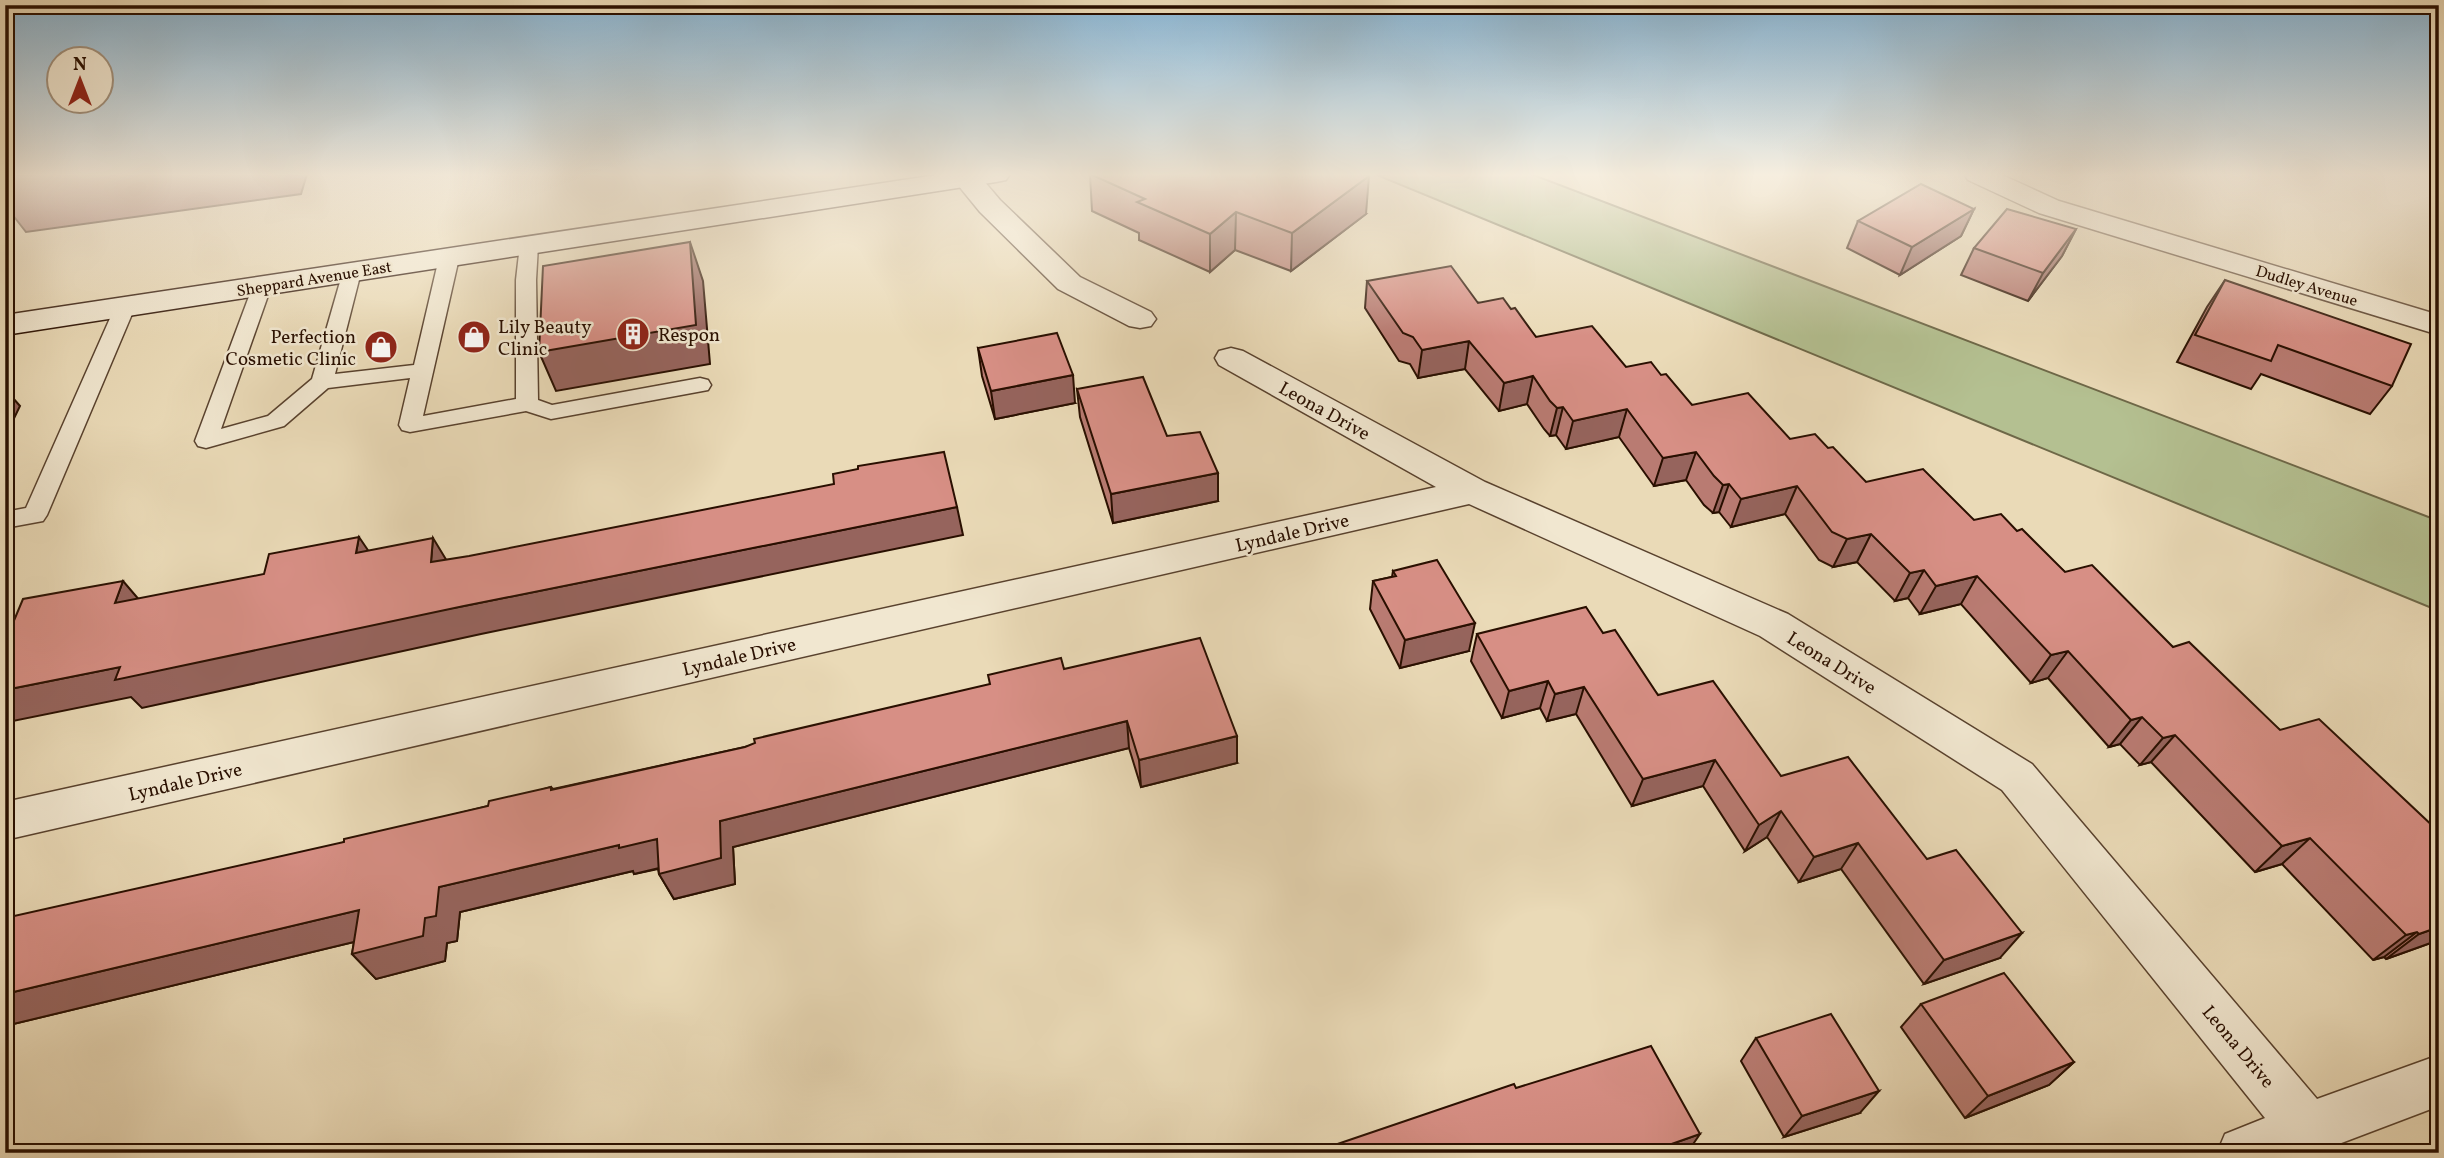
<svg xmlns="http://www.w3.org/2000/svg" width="2444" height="1158" viewBox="0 0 2444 1158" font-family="Vollkorn,serif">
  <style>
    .green { fill: #b4c091; stroke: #6e6848; stroke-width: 2 }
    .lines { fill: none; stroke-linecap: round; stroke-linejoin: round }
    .lane-casing { stroke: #59422e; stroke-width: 3 }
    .street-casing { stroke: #59422e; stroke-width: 3 }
    .secondary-casing { stroke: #290f00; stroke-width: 3 }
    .lane { fill: #f1e7d0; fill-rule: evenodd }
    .street { fill: #f1e7d0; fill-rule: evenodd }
    .secondary { fill: #f1e7d0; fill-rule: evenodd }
    .wall { fill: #b97b72; stroke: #290f00; stroke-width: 2 }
    .shaded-wall { fill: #96645d; stroke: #290f00; stroke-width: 2 }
    .building { fill: #d78f85; stroke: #290f00; stroke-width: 2 }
    .labels { text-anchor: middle; stroke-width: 5; stroke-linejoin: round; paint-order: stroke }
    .far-street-label { font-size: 16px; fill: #290f00; stroke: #f1e7d0 }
    .poi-label { font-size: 19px; fill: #290f00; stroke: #f1e7d0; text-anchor: start }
    .street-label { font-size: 19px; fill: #290f00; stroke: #f1e7d0 }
  </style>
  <rect width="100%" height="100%" fill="#eadab7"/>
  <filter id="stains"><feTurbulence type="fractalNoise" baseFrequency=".00286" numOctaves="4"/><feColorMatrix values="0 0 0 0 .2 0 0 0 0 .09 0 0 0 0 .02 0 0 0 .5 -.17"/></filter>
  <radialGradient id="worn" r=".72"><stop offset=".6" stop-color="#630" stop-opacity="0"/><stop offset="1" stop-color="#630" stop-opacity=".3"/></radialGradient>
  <path class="green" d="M1391,174H1531L2439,521V611L1379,176Z"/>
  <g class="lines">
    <defs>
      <g id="lane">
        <path d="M529,239L538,245L536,280L538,400L552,405L700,378L708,380L711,385L708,390L551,419L526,411L410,432L402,430L399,425L410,378L328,388L284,426L206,448L198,446L195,441L254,283L261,281L271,287L221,429L268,416L312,379L344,268L351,266L361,272L335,374L414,365L439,258L449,252L459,258L423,416L516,399V280L520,245Z"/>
        <path d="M125,301L132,303L135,307L47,515L43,521L5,528V512L26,508L115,307L118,303Z"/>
      </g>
      <g id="street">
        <path d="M949,174H978L1000,200L1080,277L1151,312L1156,319L1151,326L1140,328L1129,326L1058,289L980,212Z"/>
        <path d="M1964,174H2000L2059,201L2439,315V335L2039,213L1968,180Z"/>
        <path d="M1231,348L1243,351L1485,482L1788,614L2032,764L2317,1099L2439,1055V1106L2315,1153H2217L2225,1134L2265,1118L2002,790L1760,636L1469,504L5,840V802L1436,487L1219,365L1215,358L1219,351Z"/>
      </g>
      <path id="secondary" d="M943,174H1010L1006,180L996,182L5,335V315Z"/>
    </defs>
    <use href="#lane" class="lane-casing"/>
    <use href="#street" class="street-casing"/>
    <use href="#secondary" class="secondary-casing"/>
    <use href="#lane" class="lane"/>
    <use href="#street" class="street"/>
    <use href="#secondary" class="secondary"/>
  </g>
  <g class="wall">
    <path d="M1090,174L1366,214L1291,271L1235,250L1210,272L1139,240V233L1092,211Z"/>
    <path d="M1974,209L1961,236L1900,275L1847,248L1858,221Z"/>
    <path d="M2076,229L2062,256L2028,301L1961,275L1974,248Z"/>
    <path d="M2225,280L2392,386L2370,414L2261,374L2251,389L2177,362L2207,307Z"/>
    <path d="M1367,281L1511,309L1536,337L1626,367L1661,375L1692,405L1790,439L1828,448L1866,482L1974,520L2017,531L2065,572L2173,647L2280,730L2436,829L2439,828V940L2386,959L2384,957L2373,960L2282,864L2255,872L2151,762L2140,765L2120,744L2109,747L2048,678L2031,683L1961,604L1920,614L1908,598L1895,601L1857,562L1833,567L1819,560L1785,514L1731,527L1719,512L1713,513L1704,505L1686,480L1654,486L1619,437L1566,449L1556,435L1550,436L1544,429L1527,404L1499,411L1465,369L1418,378L1410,364L1399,361L1365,308Z"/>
    <path d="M978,348L1075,403L995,419L982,376Z"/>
    <path d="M1077,389L1167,436L1218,501L1113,523L1080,417Z"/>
    <path d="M1393,571L1469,651L1400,668L1370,609L1373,581L1392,577Z"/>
    <path d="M1603,633L1658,695L1781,776L2000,958L1924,984L1841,869L1799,882L1767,837L1745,851L1703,786L1632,806L1576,714L1547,721L1540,708L1502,718L1471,661L1477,634Z"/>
    <path d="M1064,669L1237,763L1141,787L1129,748L733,847L735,884L674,899L659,874L658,869L634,874L633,871L460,912L457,941L447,943L445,961L376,979L352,954L354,942L5,1026L344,842L488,806L551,787L553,789L745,747Z"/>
    <path d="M1921,1004L2074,1062L2049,1085L1965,1118L1901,1027Z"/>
    <path d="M1756,1038L1860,1113L1784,1137L1741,1061Z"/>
  </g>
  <g class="shaded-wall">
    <path d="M5,174H307L301,194L26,232L8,209H5Z"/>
    <path d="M1369,176L1366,214L1291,271L1292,233Z"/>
    <path d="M1974,209L1961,236L1900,275L1912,247Z"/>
    <path d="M1236,212L1235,250L1210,272V234Z"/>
    <path d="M2076,229L2062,256L2028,301L2043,273Z"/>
    <path d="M690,242L703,281L710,364L556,391L539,352Z"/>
    <path d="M1469,341L1465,369L1418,378L1422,350Z"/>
    <path d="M1073,375L1075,403L995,419L991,391Z"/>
    <path d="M1533,376L1527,404L1499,411L1504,383Z"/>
    <path d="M5,389L20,406L5,437Z"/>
    <path d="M1563,407L1556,435L1550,436L1557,408Z"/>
    <path d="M1627,409L1619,437L1566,449L1573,421Z"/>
    <path d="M1696,452L1686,480L1654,486L1663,458Z"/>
    <path d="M1218,473V501L1113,523L1111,494Z"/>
    <path d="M1729,484L1719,512L1713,513L1723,485Z"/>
    <path d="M1797,486L1785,514L1731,527L1741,499Z"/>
    <path d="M957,507L963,535L481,634L142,708L131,697L13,721L5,714V690L120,667L464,606Z"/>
    <path d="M1871,534L1857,562L1833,567L1847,539Z"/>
    <path d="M359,537L378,565L356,553Z"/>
    <path d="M433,538L450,566L431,562Z"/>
    <path d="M1924,570L1908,598L1895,601L1910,573Z"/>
    <path d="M1977,576L1961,604L1920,614L1936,586Z"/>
    <path d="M123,581L147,609L115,603Z"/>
    <path d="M1475,623L1469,651L1400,668L1405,640Z"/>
    <path d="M2068,651L2048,678L2031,683L2051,655Z"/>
    <path d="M1548,681L1540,708L1502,718L1509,691Z"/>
    <path d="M1584,687L1576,714L1547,721L1555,694Z"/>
    <path d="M2142,717L2120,744L2109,747L2131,720Z"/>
    <path d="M1127,721L1129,748L733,847L735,884L674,899L659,874L720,821Z"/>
    <path d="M2175,735L2151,762L2140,765L2163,738Z"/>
    <path d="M1237,736V763L1141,787L1139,760Z"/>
    <path d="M1715,760L1703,786L1632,806L1643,779Z"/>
    <path d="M1781,811L1767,837L1745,851L1759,825Z"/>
    <path d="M2310,838L2282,864L2255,872L2282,846Z"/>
    <path d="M657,839L672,865L634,874L633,871L460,912L457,941L447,943L445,961L376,979L352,954L425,918L439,887L619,845Z"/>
    <path d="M1858,843L1841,869L1799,882L1814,857Z"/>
    <path d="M359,910L383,935L5,1026V994Z"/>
    <path d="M2439,927V940L2386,959L2419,934Z"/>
    <path d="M2417,932L2384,957L2373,960L2406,935Z"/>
    <path d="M2022,933L2000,958L1924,984L1944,960Z"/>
    <path d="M2074,1062L2049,1085L1965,1118L1988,1096Z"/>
    <path d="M1879,1091L1860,1113L1784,1137L1802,1116Z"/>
    <path d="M1700,1134L1687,1153H1646Z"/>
  </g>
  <g class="building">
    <path d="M1090,174H1363L1369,176L1292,233L1236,212L1210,234L1137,202L1145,199Z"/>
    <path d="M1921,184L1974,209L1912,247L1858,221Z"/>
    <path d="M2007,209L2076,229L2043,273L1974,248Z"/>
    <path d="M690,242L696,325L539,352L543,266Z"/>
    <path d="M1451,266L1478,303L1503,298L1511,309L1515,308L1536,337L1592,326L1626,367L1651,362L1661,375L1666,374L1692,405L1748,393L1790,439L1815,434L1828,448L1833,447L1866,482L1923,469L1974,520L2001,514L2017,531L2022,529L2065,572L2092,565L2173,647L2189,642L2280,730L2319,719L2436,829L2439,828V927L2419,934L2417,932L2406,935L2310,838L2282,846L2175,735L2163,738L2142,717L2131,720L2068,651L2051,655L1977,576L1936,586L1924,570L1910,573L1871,534L1847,539L1832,532L1797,486L1741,499L1729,484L1723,485L1714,476L1696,452L1663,458L1627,409L1573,421L1563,407L1557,408L1550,401L1533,376L1504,383L1469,341L1422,350L1413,337L1403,333L1367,281Z"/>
    <path d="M2225,280L2411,344L2392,386L2278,345L2271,361L2195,335Z"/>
    <path d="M1057,333L1073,375L991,391L978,348Z"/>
    <path d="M1143,377L1167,436L1200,432L1218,473L1111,494L1077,389Z"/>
    <path d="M944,452L957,507L464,606L115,680L120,667L5,690V642L23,599L123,581L115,603L264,574L269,554L359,537L356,553L433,538L431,562L469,556L834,484L833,474L858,469V466Z"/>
    <path d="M1437,560L1475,623L1405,640L1373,581L1396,576L1393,571Z"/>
    <path d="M1586,607L1603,633L1615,630L1658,695L1713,681L1781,776L1848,757L1927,859L1956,850L2022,933L1944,960L1858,843L1814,857L1781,811L1759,825L1715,760L1643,779L1584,687L1555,694L1548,681L1509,691L1477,634Z"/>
    <path d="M1200,638L1237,736L1139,760L1127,721L720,821L721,858L659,874L657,839L619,848V845L439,887L436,916L425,918L423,936L352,954L359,910L5,994V918L344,842V839L488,806L489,801L551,787V790L745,747L755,743L754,739L990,684L988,675L1061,658L1064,669Z"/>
    <path d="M2004,973L2074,1062L1988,1096L1921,1004Z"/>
    <path d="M1831,1014L1879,1091L1802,1116L1756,1038Z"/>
    <path d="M1651,1046L1700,1134L1646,1153H1311L1514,1084L1516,1088Z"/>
  </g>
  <linearGradient id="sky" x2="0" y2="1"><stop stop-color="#89b6d5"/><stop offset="0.52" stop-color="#f6eedf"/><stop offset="1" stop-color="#f6eedf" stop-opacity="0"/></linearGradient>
  <rect width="2444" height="336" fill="url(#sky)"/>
  <defs>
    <symbol id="building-disc" viewBox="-11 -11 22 22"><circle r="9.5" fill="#8f2418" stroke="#f1e7d0"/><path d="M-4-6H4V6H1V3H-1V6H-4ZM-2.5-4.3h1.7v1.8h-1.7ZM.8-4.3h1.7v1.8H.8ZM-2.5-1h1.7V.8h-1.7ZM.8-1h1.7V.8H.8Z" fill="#fff"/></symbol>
    <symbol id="shop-disc" viewBox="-11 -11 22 22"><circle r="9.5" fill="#8f2418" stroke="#f1e7d0"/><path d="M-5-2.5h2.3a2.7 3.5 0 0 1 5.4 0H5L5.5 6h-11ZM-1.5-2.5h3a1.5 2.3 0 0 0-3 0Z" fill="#fff"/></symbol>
  </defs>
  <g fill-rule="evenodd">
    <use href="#building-disc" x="614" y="315" width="38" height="38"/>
    <use href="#shop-disc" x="455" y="318" width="38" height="38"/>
    <use href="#shop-disc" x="362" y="328" width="38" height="38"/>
  </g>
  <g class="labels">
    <g class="far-street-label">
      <text transform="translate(314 278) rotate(-9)" y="6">Sheppard Avenue East</text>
      <text transform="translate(2307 285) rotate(17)" y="6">Dudley Avenue</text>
    </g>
    <g class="poi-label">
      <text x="498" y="333">Lily Beauty<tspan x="498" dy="22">Clinic</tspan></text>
      <text x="658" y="341">Respon</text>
      <text x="356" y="343" text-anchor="end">Perfection<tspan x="356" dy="22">Cosmetic Clinic</tspan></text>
    </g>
    <g class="street-label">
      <text transform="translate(1325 410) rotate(29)" y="7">Leona Drive</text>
      <text transform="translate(1292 532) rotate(-13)" y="7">Lyndale Drive</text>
      <text transform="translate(739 656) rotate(-13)" y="7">Lyndale Drive</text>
      <text transform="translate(1832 662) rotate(32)" y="7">Leona Drive</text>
      <text transform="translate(185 781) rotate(-13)" y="7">Lyndale Drive</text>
      <text transform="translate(2239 1046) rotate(50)" y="7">Leona Drive</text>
    </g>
  </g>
  <rect width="2444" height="1158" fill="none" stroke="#eadab7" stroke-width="28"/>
  <rect x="7" y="7" width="2430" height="1144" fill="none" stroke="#290f00" stroke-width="3.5"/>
  <rect x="14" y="14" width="2416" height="1130" fill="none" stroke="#290f00" stroke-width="2"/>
  <g transform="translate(80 80)"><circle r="33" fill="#f1e7d0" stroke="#a1917d" stroke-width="2"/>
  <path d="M0-5L12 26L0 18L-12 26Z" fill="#8f2418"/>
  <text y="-10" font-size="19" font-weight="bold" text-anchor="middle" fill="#290f00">N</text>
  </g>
  <rect width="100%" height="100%" filter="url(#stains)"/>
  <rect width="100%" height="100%" fill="url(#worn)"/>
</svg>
